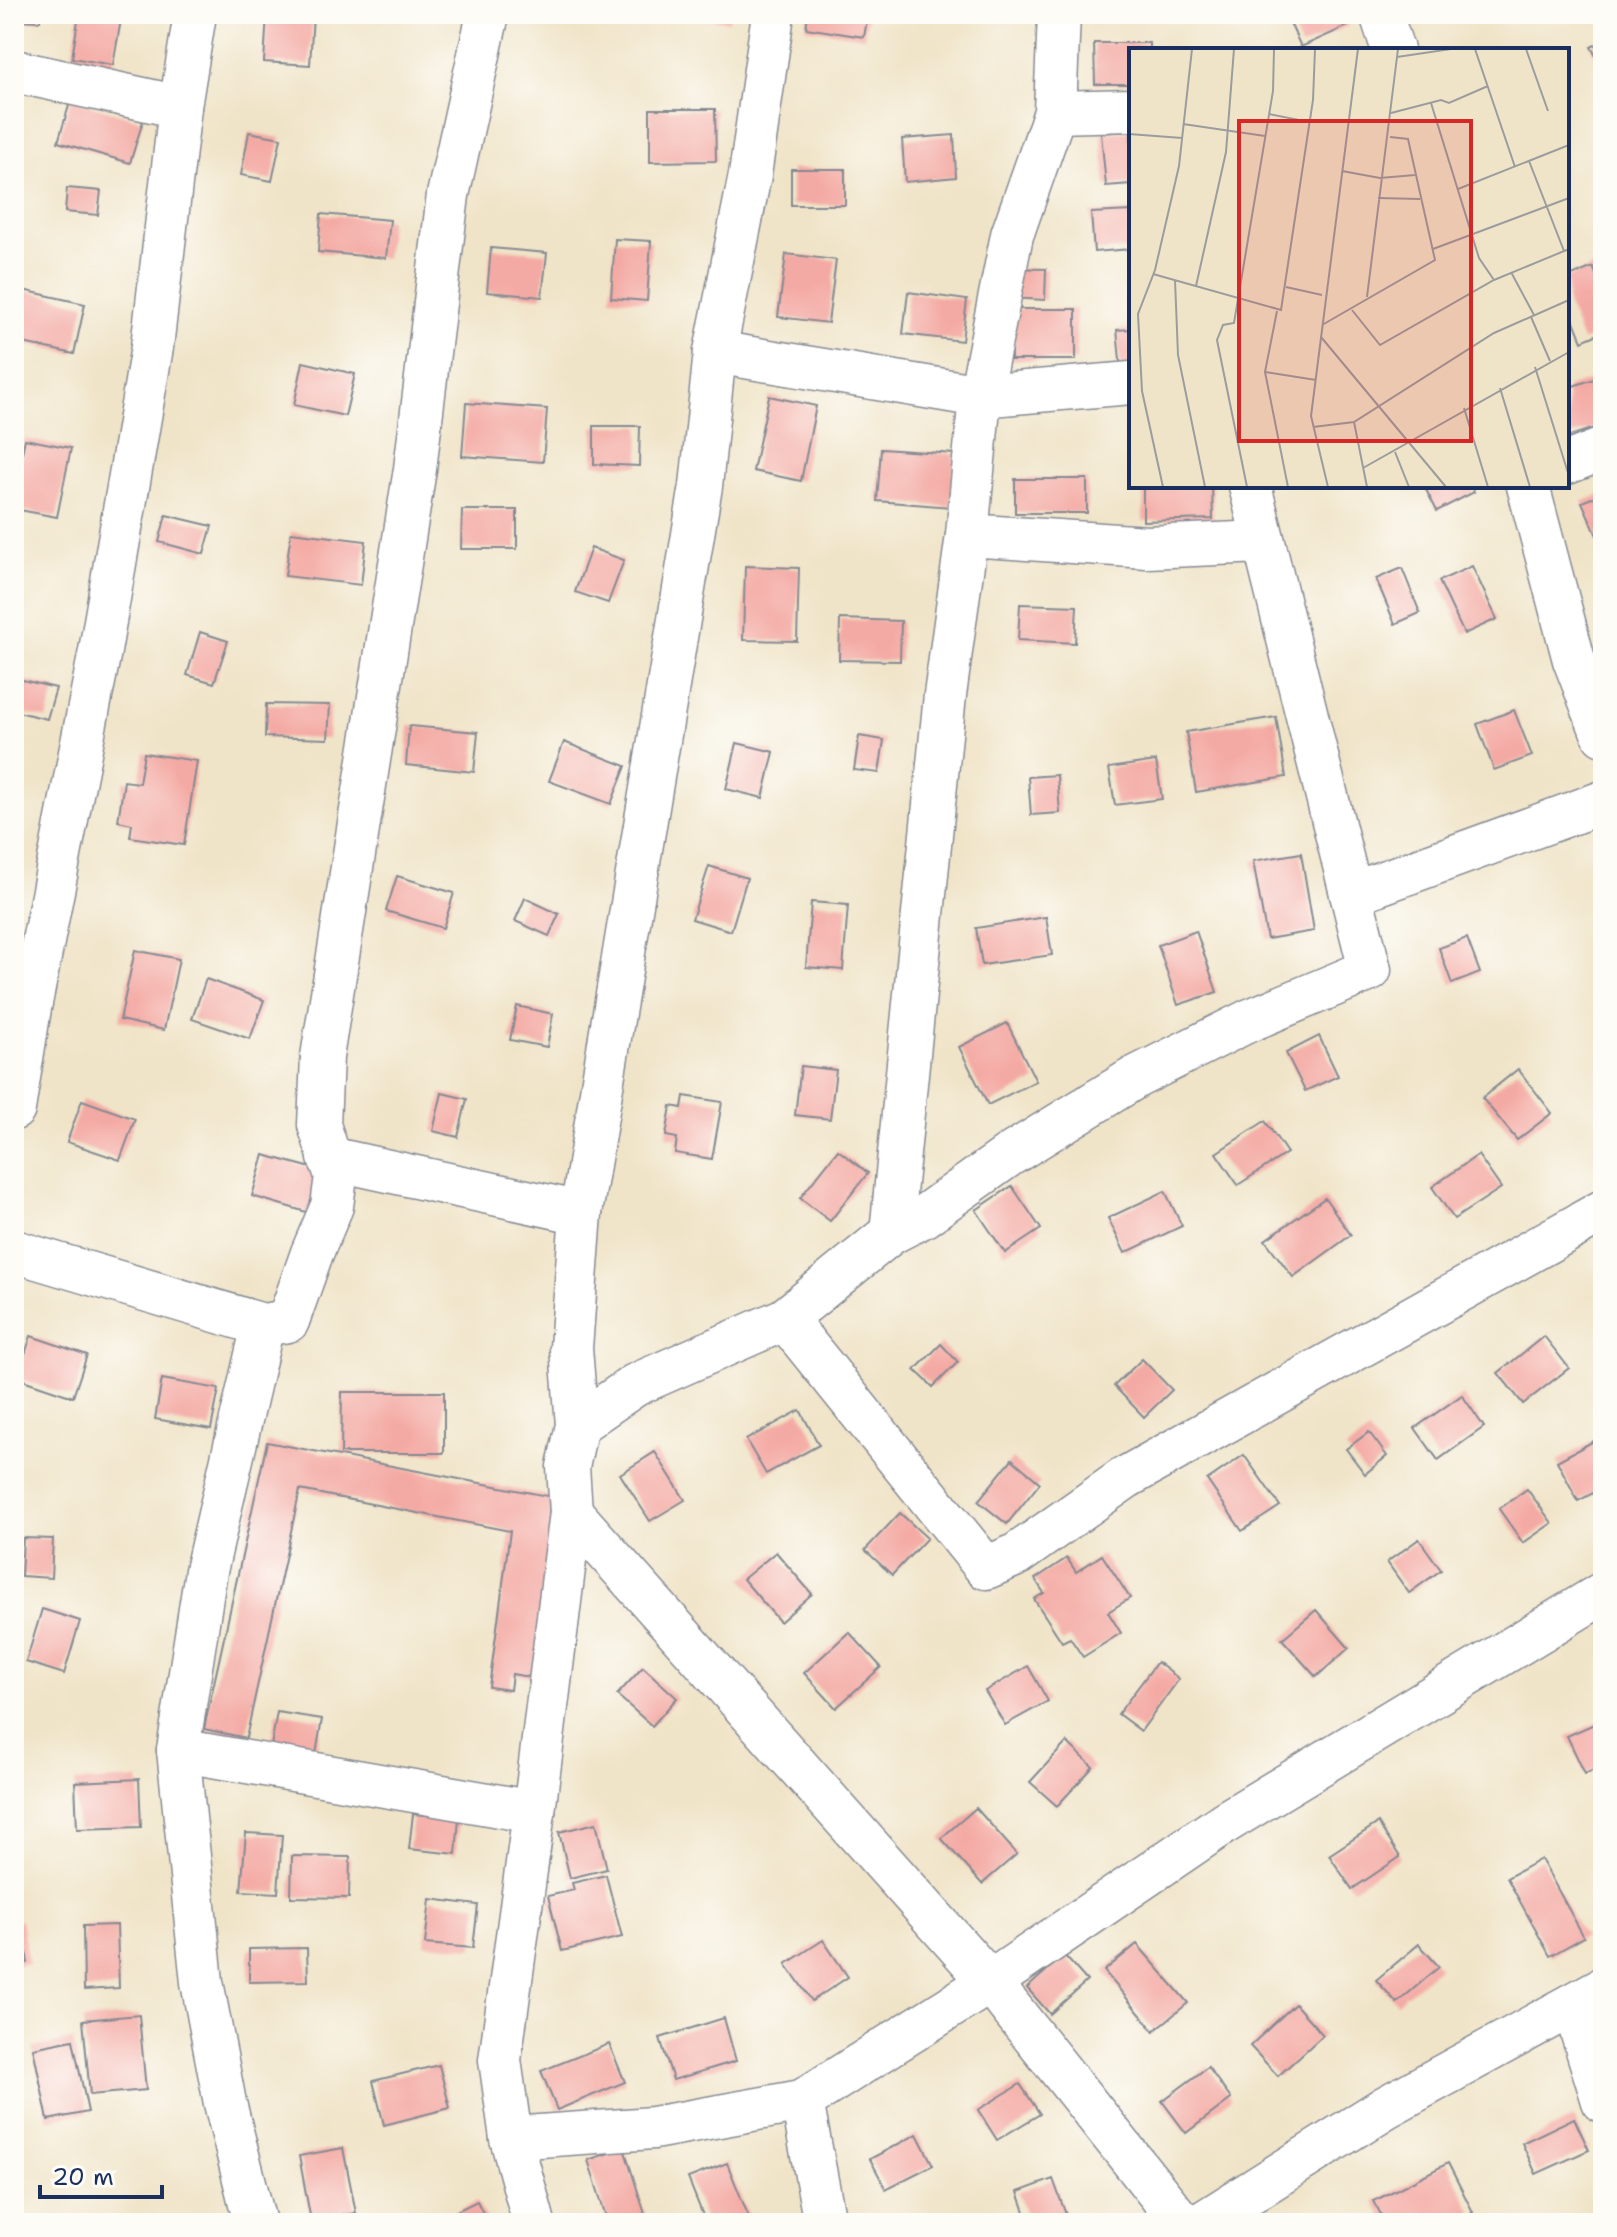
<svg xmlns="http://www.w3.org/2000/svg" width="1617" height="2237" viewBox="0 0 1617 2237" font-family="'Shantell Sans',sans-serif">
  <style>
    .building { fill: #f4aaa4 }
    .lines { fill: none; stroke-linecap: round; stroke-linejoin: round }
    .street-casing { stroke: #868a93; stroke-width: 45 }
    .street { stroke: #fff; stroke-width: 42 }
    .inset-road { fill: none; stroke: #9b9c9e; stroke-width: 2 }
    .view { fill: #d62828; fill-opacity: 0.15; stroke: #d62828; stroke-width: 4 }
    .inset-edge { fill: none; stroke: #1b2f5e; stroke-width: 4 }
  </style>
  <rect width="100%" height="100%" fill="#fdfcf7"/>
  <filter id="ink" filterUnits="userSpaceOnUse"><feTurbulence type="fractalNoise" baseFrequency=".0125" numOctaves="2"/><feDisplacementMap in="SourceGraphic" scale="16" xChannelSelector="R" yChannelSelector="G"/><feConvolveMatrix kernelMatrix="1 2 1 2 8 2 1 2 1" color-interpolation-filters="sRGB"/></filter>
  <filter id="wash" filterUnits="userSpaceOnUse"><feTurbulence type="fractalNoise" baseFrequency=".006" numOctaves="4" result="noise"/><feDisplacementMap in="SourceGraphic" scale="32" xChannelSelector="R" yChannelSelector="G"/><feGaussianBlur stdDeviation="1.8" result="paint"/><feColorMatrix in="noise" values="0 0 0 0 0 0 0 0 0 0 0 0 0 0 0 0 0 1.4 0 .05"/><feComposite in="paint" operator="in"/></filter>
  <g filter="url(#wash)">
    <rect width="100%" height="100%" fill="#f0e4c8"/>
    <g id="blocks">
      <g class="building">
        <path d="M14,14H40V21L14,20Z"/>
        <path d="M79,14H122L113,65L72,58Z"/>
        <path d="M267,14H313L310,65L264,62Z"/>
        <path d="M686,14H730L729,21L686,16Z"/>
        <path d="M808,14H868L864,37L806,28Z"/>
        <path d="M1286,14H1342L1348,26L1301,47Z"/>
        <path d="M1603,41V69L1591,47Z"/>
        <path d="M1094,43H1149V50H1131V84H1095Z"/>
        <path d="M71,99L143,121L130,163L58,142Z"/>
        <path d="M650,109H715L716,161L650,162Z"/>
        <path d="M1131,131V184L1106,186L1101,133Z"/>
        <path d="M249,132L281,138L272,181L241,175Z"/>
        <path d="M954,135L956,177L905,182L902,139Z"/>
        <rect x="791" y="169" width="54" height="36"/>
        <path d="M67,188L101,191L98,215L65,212Z"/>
        <path d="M1131,211V249L1094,252L1091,213Z"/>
        <path d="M321,214L390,220L386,258L318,252Z"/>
        <path d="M615,239L651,241L647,301L611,298Z"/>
        <path d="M491,248L547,253L542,297L487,292Z"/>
        <path d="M786,254L836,260L828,323L778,317Z"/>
        <path d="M1593,267L1603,290V332L1582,341L1567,304V278Z"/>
        <path d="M1010,268L1046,269L1045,300L1010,298Z"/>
        <path d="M14,288L85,304L74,354L14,341Z"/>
        <path d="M908,292L967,300L962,341L903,334Z"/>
        <path d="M1010,309H1076V360H1011Z"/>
        <path d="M1131,329V369L1121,370L1117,330Z"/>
        <path d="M303,362L355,374L345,416L294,405Z"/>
        <path d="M1603,376V425L1567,437V388Z"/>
        <path d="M769,396L816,406L801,481L753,471Z"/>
        <path d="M466,403L547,409L543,462L462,456Z"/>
        <path d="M594,426H640L639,466L594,464Z"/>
        <path d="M25,439L71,448L57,517L14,509V491Z"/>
        <path d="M881,449L955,454L951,507L877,501Z"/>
        <rect x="1015" y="479" width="72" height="34"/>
        <path d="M1143,486H1212L1213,519L1143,521Z"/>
        <path d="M1424,486H1471L1474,492L1437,511Z"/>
        <path d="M1603,493V549L1582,502Z"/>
        <path d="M462,510H517V549H461Z"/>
        <path d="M166,515L212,526L204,554L159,542Z"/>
        <path d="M291,532L366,541L361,585L285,576Z"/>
        <path d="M591,548L624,560L608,603L575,592Z"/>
        <path d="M745,566L799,568L797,641L743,640Z"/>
        <path d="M1472,566L1497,619L1464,634L1439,581Z"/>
        <path d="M1402,568L1420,613L1395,624L1376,579Z"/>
        <path d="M1020,604L1077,606L1075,643L1018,640Z"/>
        <path d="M840,619L901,621L900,661L839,660Z"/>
        <path d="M200,632L228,641L214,683L187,675Z"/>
        <path d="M14,678L56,688L47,719L14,711Z"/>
        <path d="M266,704L330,705L328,739L265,737Z"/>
        <path d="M1514,710L1532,756L1494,770L1477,724Z"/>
        <path d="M1276,717L1286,777L1196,792L1186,732Z"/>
        <path d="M409,726L478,732L474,772L406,765Z"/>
        <path d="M859,736L884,740L879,773L854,770Z"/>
        <path d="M564,742L626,766L611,804L549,781Z"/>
        <path d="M737,743L774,752L763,798L726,789Z"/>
        <path d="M144,753L197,761L184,845L130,837L132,824L118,821L124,781L139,783Z"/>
        <path d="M1156,761L1162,799L1115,805L1109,768Z"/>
        <path d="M1057,775L1060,813L1031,815L1028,777Z"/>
        <path d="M1301,853L1314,931L1267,939L1253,861Z"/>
        <path d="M709,866L747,878L731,931L692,919Z"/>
        <path d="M397,876L454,893L443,928L386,911Z"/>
        <path d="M525,898L559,914L549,936L515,921Z"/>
        <path d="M811,902L848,905L843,970L806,967Z"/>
        <path d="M1046,917L1052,955L982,965L976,928Z"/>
        <path d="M1196,931L1217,992L1178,1005L1158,945Z"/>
        <path d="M1467,938L1480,973L1452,984L1439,948Z"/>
        <path d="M135,950L179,959L164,1030L120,1020Z"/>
        <path d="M206,979L264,1000L250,1039L192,1019Z"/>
        <path d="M517,1006L553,1014L547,1047L510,1040Z"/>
        <path d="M1007,1023L1036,1081L988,1105L959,1047Z"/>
        <path d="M1319,1036L1338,1076L1305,1091L1286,1053Z"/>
        <path d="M801,1066L836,1070L830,1119L795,1115Z"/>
        <path d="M1518,1069L1552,1113L1517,1140L1482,1098Z"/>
        <path d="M442,1093L467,1099L458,1137L433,1131Z"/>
        <path d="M684,1096L722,1102L712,1159L675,1153L677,1138L666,1136L671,1106L682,1108Z"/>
        <path d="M82,1100L135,1119L120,1160L67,1142Z"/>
        <path d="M1265,1121L1287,1153L1238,1185L1216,1153Z"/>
        <path d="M838,1150L868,1173L830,1221L800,1198Z"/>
        <path d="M264,1155L326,1172L313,1214L252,1196Z"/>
        <path d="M1478,1155L1501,1188L1454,1219L1432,1187Z"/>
        <path d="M1012,1186L1041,1229L1005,1253L976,1210Z"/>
        <path d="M1165,1191L1182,1226L1125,1253L1108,1218Z"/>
        <path d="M1325,1198L1351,1235L1293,1277L1265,1240Z"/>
        <path d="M31,1336L87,1355L73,1397L17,1378Z"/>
        <path d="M1544,1336L1569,1368L1523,1404L1498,1373Z"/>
        <path d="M941,1344L958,1362L933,1387L915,1370Z"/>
        <path d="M1142,1359L1172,1390L1144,1417L1114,1386Z"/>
        <path d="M162,1379L219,1389L211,1429L155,1419Z"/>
        <path d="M342,1392H444V1453H341Z"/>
        <path d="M1462,1395L1484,1427L1438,1460L1415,1428Z"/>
        <path d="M800,1410L819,1445L766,1474L746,1440Z"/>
        <path d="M1369,1432L1387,1456L1365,1474L1346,1449Z"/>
        <path d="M1603,1436V1488L1578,1501L1557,1461Z"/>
        <path d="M267,1442L558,1498L534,1678L512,1674L510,1690L489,1687L510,1531L300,1490L246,1738L204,1729Z"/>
        <path d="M655,1452L685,1500L650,1521L620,1474Z"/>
        <path d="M1244,1455L1280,1506L1242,1531L1207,1480Z"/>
        <path d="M1012,1459L1040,1483L1007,1524L978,1501Z"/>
        <path d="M1527,1489L1552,1523L1523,1543L1499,1509Z"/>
        <path d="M900,1513L927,1538L892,1575L865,1550Z"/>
        <path d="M23,1538L53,1539L51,1578L21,1576Z"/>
        <path d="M1419,1539L1441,1570L1409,1593L1387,1562Z"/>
        <path d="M776,1552L812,1594L780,1622L743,1579Z"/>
        <path d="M1102,1555L1130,1598L1108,1612L1121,1633L1083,1657L1070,1638L1062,1642L1034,1599L1044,1593L1035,1579L1067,1558L1076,1572Z"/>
        <path d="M42,1609L80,1621L64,1674L26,1662Z"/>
        <path d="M1316,1610L1349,1648L1316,1677L1282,1639Z"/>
        <path d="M849,1632L881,1667L836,1708L804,1673Z"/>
        <path d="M1157,1662L1179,1679L1141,1731L1118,1714Z"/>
        <path d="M1028,1666L1048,1701L1005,1725L985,1691Z"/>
        <path d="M643,1667L677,1698L652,1726L617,1695Z"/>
        <path d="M277,1712L322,1719L316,1754L271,1746Z"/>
        <path d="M1603,1720V1766L1585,1774L1567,1736Z"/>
        <path d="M1067,1742L1093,1767L1057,1806L1030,1782Z"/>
        <path d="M139,1779L141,1827L77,1829L75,1782Z"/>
        <path d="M976,1808L1017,1854L982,1884L941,1838Z"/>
        <path d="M413,1814L459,1818L456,1854L409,1849Z"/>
        <path d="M596,1823L607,1869L570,1878L559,1832Z"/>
        <path d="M1378,1823L1400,1857L1352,1889L1329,1855Z"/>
        <path d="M246,1833L282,1835L278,1893L241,1891Z"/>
        <path d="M292,1856L350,1857L349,1898L291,1897Z"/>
        <path d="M1541,1859L1584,1937L1550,1956L1507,1878Z"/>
        <path d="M606,1875L622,1937L562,1951L548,1896L574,1890L572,1883Z"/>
        <path d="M430,1899L478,1905L473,1948L425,1944Z"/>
        <path d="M21,1920L28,1963L14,1965V1922Z"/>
        <path d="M117,1925L119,1988L84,1990L83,1926Z"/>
        <path d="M823,1940L848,1977L812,2001L786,1964Z"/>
        <path d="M1137,1944L1188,2003L1154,2031L1104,1971Z"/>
        <path d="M1419,1944L1439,1967L1397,2003L1376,1980Z"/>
        <path d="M307,1948L308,1981L249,1982V1949Z"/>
        <path d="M1064,1955L1087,1981L1050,2014L1027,1988Z"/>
        <path d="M1295,2004L1323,2035L1278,2076L1250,2046Z"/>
        <path d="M139,2015L146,2090L90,2095L83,2020Z"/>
        <path d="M724,2018L736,2061L673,2080L660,2038Z"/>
        <path d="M73,2040L88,2112L48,2120L33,2048Z"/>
        <path d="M609,2044L625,2082L557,2110L541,2071Z"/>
        <path d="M439,2065L450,2108L384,2125L373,2081Z"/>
        <path d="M1208,2067L1231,2099L1186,2133L1162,2101Z"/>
        <path d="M1020,2084L1040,2114L997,2140L978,2110Z"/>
        <path d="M1574,2118L1589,2150L1536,2174L1522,2143Z"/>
        <path d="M917,2134L933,2165L886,2189L870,2159Z"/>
        <path d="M343,2148L356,2213L311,2221L299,2156Z"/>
        <path d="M624,2148L645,2214L618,2223H608L588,2160Z"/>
        <path d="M727,2163L750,2220L743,2223H706L688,2178Z"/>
        <path d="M1448,2163L1473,2212L1452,2223H1385L1374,2201Z"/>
        <path d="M1053,2179L1069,2223H1029L1018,2192Z"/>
        <path d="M477,2201L488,2223H432Z"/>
      </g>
    </g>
  </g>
  <g filter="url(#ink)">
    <use href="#blocks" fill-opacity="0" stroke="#868a93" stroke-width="2"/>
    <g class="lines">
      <defs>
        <g id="street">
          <path d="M1381,14L1393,50"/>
          <path d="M14,71L180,107"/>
          <path d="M1055,112L1131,110"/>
          <path d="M715,352L980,396L1131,383"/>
          <path d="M1567,463L1603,449"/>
          <path d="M1528,486L1574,660L1603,735"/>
          <path d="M967,535L1147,547L1263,542"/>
          <path d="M1351,894L1603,802"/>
          <path d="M14,1109L30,1008L100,651L152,347L180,107L195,14"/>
          <path d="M329,1158L581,1213"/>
          <path d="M891,1233L945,695L967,535L980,396L1012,235L1055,112L1059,14"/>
          <path d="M14,1251L263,1325L288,1321L312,1253L332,1206L336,1176L319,1125L322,1057L415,469L448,195L488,14"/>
          <path d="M785,1319L986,1568L1016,1555L1125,1478L1603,1211"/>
          <path d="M577,1425L635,1385L785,1319L891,1233L924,1216L1011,1154L1136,1077L1248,1021L1370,970L1250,486"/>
          <path d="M571,1512L990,1982L1182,2223"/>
          <path d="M178,1750L534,1812"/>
          <path d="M1573,2005L1603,2101"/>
          <path d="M802,2101L825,2223"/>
          <path d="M511,2138L653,2128L802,2101L990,1982L1224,1823L1603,1593"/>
          <path d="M255,2223L225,2103L202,1982L178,1750L206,1571L263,1325"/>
          <path d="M534,2223L511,2138L500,2060L534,1812L571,1512L568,1467L577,1425L571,1348L581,1213L701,486L715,352L750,175L773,14"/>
          <path d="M1202,2223L1386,2107L1603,1988"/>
        </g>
      </defs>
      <use href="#street" class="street-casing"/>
      <use href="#street" class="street"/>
    </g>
  </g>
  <g transform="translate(1129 48)">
    <rect width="440" height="440" fill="#f0e4c8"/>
    <path class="inset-road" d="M346,1L386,119M397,1L419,63M268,9L322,1M302,55L350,210L365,232M262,65L312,52L320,55L359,38M140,66L180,74M54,76L136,88M0,86L53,90M400,113L435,203M213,123L251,130L286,127M329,141L440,97M249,150L291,151M304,201L440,150M382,224L405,267M24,226L152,262L184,52L186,1M46,232L49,307L76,439M67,238L97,104L105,1M157,239L193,247M238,249L269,1M223,262L251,297L365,232L440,201M148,263L136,324L159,439M402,269L421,313M193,277L306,212L279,91L261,89M192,289L317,439M406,319L440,428M136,324L187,332M371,340L401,439M335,360L359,439M225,374L238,439M184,379L225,374L365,285L440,252M266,404L280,439M234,420L440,304M34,439L13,343L9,266L26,222L50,118L63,1M118,439L88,292L94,277L105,275L109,251L144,43L145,1M199,439L182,368L229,1"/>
    <path class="view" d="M110,73H342V393H110Z"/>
    <rect width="440" height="440" class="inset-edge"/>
  </g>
  <rect width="1617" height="2237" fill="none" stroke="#fdfcf7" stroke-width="48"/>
  <path d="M40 2185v12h122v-12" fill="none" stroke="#1b2f5e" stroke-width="4"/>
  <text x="52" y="2185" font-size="24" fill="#1b2f5e" stroke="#fdfcf7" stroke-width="6" paint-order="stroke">20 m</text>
</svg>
